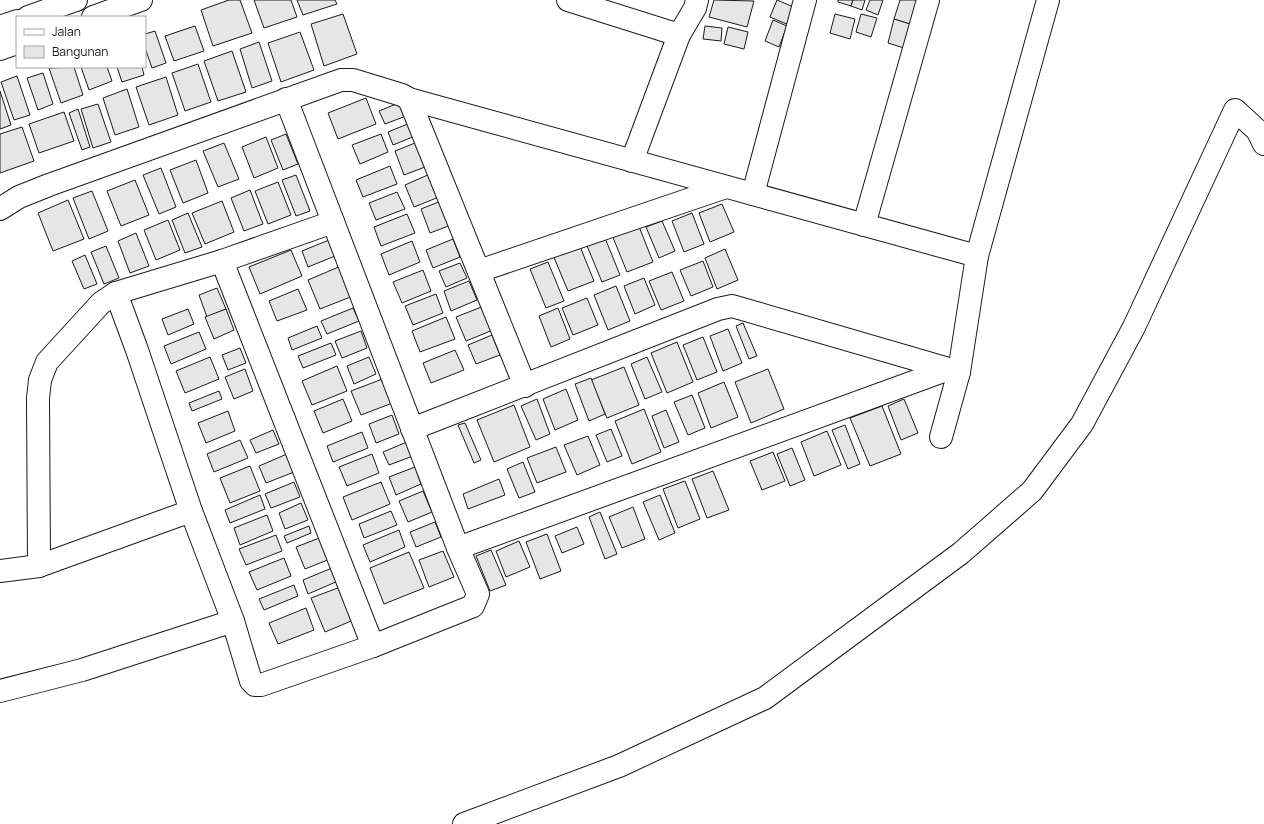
<svg xmlns="http://www.w3.org/2000/svg" width="1264" height="824" viewBox="0 0 1264 824" font-family="Manrope,sans-serif">
  <style>
    .building { fill: #e6e6e6; stroke: #1a1a1a }
    .lines { fill: none; stroke-linecap: round; stroke-linejoin: round }
    .street-casing { stroke: #1a1a1a; stroke-width: 24 }
    .secondary-casing { stroke: #1a1a1a; stroke-width: 24 }
    .street { stroke: #fff; stroke-width: 22 }
    .secondary { stroke: #fff; stroke-width: 22 }
  </style>
  <rect width="100%" height="100%" fill="#fff"/>
  <g class="building">
    <path d="M229,0H240L252,33L213,46L201,10Z"/>
    <path d="M254,0H291L297,17L264,28Z"/>
    <path d="M297,0H335L337,4L303,15Z"/>
    <path d="M714,0L754,1L747,27L709,17Z"/>
    <path d="M777,0L796,8L789,25L770,17Z"/>
    <path d="M838,0H853L851,6L838,2Z"/>
    <path d="M853,0H865L862,10L851,6Z"/>
    <path d="M870,0H883L878,15L866,10Z"/>
    <path d="M900,0H917L910,24L894,19Z"/>
    <path d="M343,14L357,54L324,66L311,24Z"/>
    <path d="M835,14L855,19L850,39L830,33Z"/>
    <path d="M861,14L877,18L871,37L856,32Z"/>
    <path d="M894,19L910,24L904,48L888,43Z"/>
    <path d="M773,20L787,26L779,47L765,41Z"/>
    <path d="M195,26L204,51L174,61L165,36Z"/>
    <path d="M705,26L722,28L721,41L703,39Z"/>
    <path d="M728,27L748,32L744,49L724,44Z"/>
    <path d="M155,31L166,63L152,68L145,48V34Z"/>
    <path d="M300,32L314,70L281,82L268,43Z"/>
    <path d="M259,42L272,81L252,88L240,49Z"/>
    <path d="M232,51L246,92L218,101L204,61Z"/>
    <path d="M198,64L211,102L185,111L172,73Z"/>
    <path d="M74,67L83,95L61,103L49,68Z"/>
    <path d="M81,67H107L112,81L89,90Z"/>
    <path d="M117,67H142L144,75L122,82Z"/>
    <path d="M43,73L53,104L38,110L27,78Z"/>
    <path d="M17,76L30,115L14,120L1,82Z"/>
    <path d="M166,77L178,115L149,125L136,87Z"/>
    <path d="M127,89L139,127L115,135L103,98Z"/>
    <path d="M0,91L11,125L0,129Z"/>
    <path d="M366,98L376,124L338,139L328,113Z"/>
    <path d="M401,102L406,116L385,124L379,111Z"/>
    <path d="M98,104L111,142L93,148L81,109Z"/>
    <path d="M78,109L90,147L82,150L69,113Z"/>
    <path d="M64,112L74,141L39,153L29,124Z"/>
    <path d="M410,123L415,136L393,145L388,132Z"/>
    <path d="M22,127L34,161L0,173V134Z"/>
    <path d="M286,134L298,164L283,170L271,140Z"/>
    <path d="M381,134L388,152L360,164L352,145Z"/>
    <path d="M266,137L278,168L254,178L242,147Z"/>
    <path d="M224,143L239,179L218,187L203,151Z"/>
    <path d="M415,143L425,167L404,175L395,151Z"/>
    <path d="M196,160L208,193L183,203L170,170Z"/>
    <path d="M390,166L397,184L363,197L356,180Z"/>
    <path d="M161,168L176,207L159,214L143,175Z"/>
    <path d="M430,174L439,197L414,207L405,185Z"/>
    <path d="M296,175L310,211L296,216L282,180Z"/>
    <path d="M135,180L149,215L121,226L107,191Z"/>
    <path d="M278,182L291,215L268,224L255,191Z"/>
    <path d="M250,190L263,224L244,231L231,198Z"/>
    <path d="M92,191L108,231L89,239L73,198Z"/>
    <path d="M397,192L405,209L376,220L369,203Z"/>
    <path d="M68,200L84,239L53,251L38,213Z"/>
    <path d="M222,201L234,232L205,244L192,213Z"/>
    <path d="M441,201L451,225L430,233L421,209Z"/>
    <path d="M722,204L734,232L710,242L699,213Z"/>
    <path d="M188,213L202,247L185,253L172,220Z"/>
    <path d="M692,213L704,244L684,252L672,221Z"/>
    <path d="M407,214L415,233L381,246L374,227Z"/>
    <path d="M168,220L180,250L156,260L144,230Z"/>
    <path d="M662,221L675,251L659,258L646,227Z"/>
    <path d="M638,224L653,262L627,272L612,235Z"/>
    <path d="M136,233L149,266L130,273L118,241Z"/>
    <path d="M603,233L620,275L602,282L585,241Z"/>
    <path d="M453,239L460,257L433,268L426,250Z"/>
    <path d="M329,240L335,256L308,267L302,251Z"/>
    <path d="M412,241L420,262L389,275L381,254Z"/>
    <path d="M579,244L594,281L568,291L553,255Z"/>
    <path d="M106,246L119,278L104,284L91,252Z"/>
    <path d="M725,249L738,280L717,289L705,258Z"/>
    <path d="M291,250L302,276L260,294L249,267Z"/>
    <path d="M85,255L97,284L84,289L72,261Z"/>
    <path d="M703,261L713,287L691,296L680,270Z"/>
    <path d="M548,262L564,301L546,308L530,269Z"/>
    <path d="M460,263L467,278L446,287L439,271Z"/>
    <path d="M341,266L353,296L320,309L308,280Z"/>
    <path d="M423,270L431,291L402,303L393,282Z"/>
    <path d="M672,272L684,301L661,310L649,281Z"/>
    <path d="M644,278L655,305L635,314L624,286Z"/>
    <path d="M469,281L477,300L451,311L444,291Z"/>
    <path d="M616,286L630,321L608,330L594,295Z"/>
    <path d="M217,288L226,309L207,317L199,295Z"/>
    <path d="M298,289L307,310L277,321L269,301Z"/>
    <path d="M436,294L443,313L413,325L405,306Z"/>
    <path d="M587,298L598,325L573,335L562,308Z"/>
    <path d="M484,306L493,330L466,341L456,317Z"/>
    <path d="M353,308L359,321L327,334L321,321Z"/>
    <path d="M558,308L570,339L551,347L539,316Z"/>
    <path d="M188,309L194,324L168,335L162,319Z"/>
    <path d="M226,309L234,330L214,339L205,317Z"/>
    <path d="M446,317L455,339L420,352L412,331Z"/>
    <path d="M743,323L757,356L749,359L736,326Z"/>
    <path d="M317,326L322,338L292,350L288,338Z"/>
    <path d="M728,329L742,363L723,371L710,336Z"/>
    <path d="M361,331L367,348L342,358L335,341Z"/>
    <path d="M199,332L206,349L171,364L164,346Z"/>
    <path d="M492,335L500,355L476,364L468,345Z"/>
    <path d="M703,337L717,372L697,380L683,345Z"/>
    <path d="M677,342L693,382L667,393L651,353Z"/>
    <path d="M331,343L336,355L303,368L298,356Z"/>
    <path d="M240,348L246,363L228,370L222,355Z"/>
    <path d="M455,350L464,370L431,383L423,363Z"/>
    <path d="M210,357L219,379L185,393L176,371Z"/>
    <path d="M369,357L376,374L354,384L347,366Z"/>
    <path d="M647,357L662,392L645,399L631,364Z"/>
    <path d="M337,366L347,391L312,405L302,381Z"/>
    <path d="M624,367L639,405L607,418L591,380Z"/>
    <path d="M245,369L253,391L234,399L225,377Z"/>
    <path d="M768,369L784,409L751,423L735,382Z"/>
    <path d="M385,378L395,402L361,415L351,391Z"/>
    <path d="M591,378L605,414L589,421L575,384Z"/>
    <path d="M724,382L738,417L711,428L698,393Z"/>
    <path d="M566,389L578,420L555,430L543,399Z"/>
    <path d="M219,391L222,399L192,411L189,403Z"/>
    <path d="M692,395L705,428L688,435L674,402Z"/>
    <path d="M343,399L352,421L323,433L314,411Z"/>
    <path d="M537,399L550,434L536,440L521,406Z"/>
    <path d="M904,399L918,433L901,440L888,406Z"/>
    <path d="M514,405L530,447L494,462L477,420Z"/>
    <path d="M882,406L901,454L870,466L850,418Z"/>
    <path d="M644,409L661,452L632,464L615,421Z"/>
    <path d="M666,410L679,442L664,448L652,416Z"/>
    <path d="M228,411L235,431L206,443L198,423Z"/>
    <path d="M392,415L399,434L376,443L369,424Z"/>
    <path d="M465,423L481,460L474,463L458,425Z"/>
    <path d="M845,425L860,464L848,469L832,430Z"/>
    <path d="M611,429L622,456L607,462L596,435Z"/>
    <path d="M273,430L279,444L256,453L250,440Z"/>
    <path d="M827,431L841,465L814,476L801,442Z"/>
    <path d="M362,432L368,448L333,462L327,446Z"/>
    <path d="M588,436L600,465L577,475L564,445Z"/>
    <path d="M240,440L248,458L214,472L207,454Z"/>
    <path d="M407,442L413,456L389,465L383,452Z"/>
    <path d="M556,447L566,472L537,483L527,458Z"/>
    <path d="M792,448L805,480L790,486L777,454Z"/>
    <path d="M773,452L785,481L762,490L750,461Z"/>
    <path d="M287,454L294,472L266,483L259,466Z"/>
    <path d="M372,454L379,473L347,486L339,467Z"/>
    <path d="M523,462L535,492L519,498L507,469Z"/>
    <path d="M250,466L260,491L230,503L220,478Z"/>
    <path d="M415,467L421,484L396,495L389,477Z"/>
    <path d="M713,471L729,510L707,518L692,479Z"/>
    <path d="M499,479L505,495L468,509L463,494Z"/>
    <path d="M685,481L700,519L678,528L663,489Z"/>
    <path d="M294,482L300,497L271,508L265,494Z"/>
    <path d="M381,482L390,504L352,520L343,497Z"/>
    <path d="M423,491L432,512L408,522L399,501Z"/>
    <path d="M260,495L265,509L230,523L225,510Z"/>
    <path d="M660,495L675,533L659,540L643,502Z"/>
    <path d="M301,503L308,520L285,529L279,513Z"/>
    <path d="M633,507L645,539L622,548L609,517Z"/>
    <path d="M391,511L397,525L364,538L359,524Z"/>
    <path d="M600,512L617,554L605,559L589,517Z"/>
    <path d="M267,515L273,531L240,545L234,528Z"/>
    <path d="M435,522L441,537L416,547L410,532Z"/>
    <path d="M309,526L311,533L287,543L284,536Z"/>
    <path d="M577,527L584,544L562,553L555,536Z"/>
    <path d="M399,530L405,547L370,562L363,545Z"/>
    <path d="M547,534L561,571L540,579L526,542Z"/>
    <path d="M276,535L282,551L246,565L239,549Z"/>
    <path d="M322,537L330,559L305,569L296,547Z"/>
    <path d="M519,541L530,567L506,577L496,551Z"/>
    <path d="M491,550L506,585L490,591L476,556Z"/>
    <path d="M443,551L454,577L429,587L419,560Z"/>
    <path d="M409,552L424,588L384,604L370,568Z"/>
    <path d="M284,558L291,576L257,590L249,572Z"/>
    <path d="M332,568L338,581L308,594L303,580Z"/>
    <path d="M294,585L298,596L264,610L259,599Z"/>
    <path d="M343,586L356,619L325,632L311,598Z"/>
    <path d="M306,608L314,630L278,644L269,623Z"/>
  </g>
  <g class="lines">
    <defs>
      <g id="street">
        <path d="M568,0L679,35"/>
        <path d="M409,99L525,386"/>
        <path d="M632,161L679,35L695,8L697,0"/>
        <path d="M753,194L805,0"/>
        <path d="M0,209L19,197L49,185L341,80H353L402,95L409,99L977,256"/>
        <path d="M864,225L928,0"/>
        <path d="M222,261L373,646"/>
        <path d="M479,271L726,187"/>
        <path d="M116,293L222,261L333,222"/>
        <path d="M412,429L718,309L732,306L959,372"/>
        <path d="M941,437L959,372L977,256L1048,0"/>
        <path d="M458,548L949,369"/>
        <path d="M39,566L38,398L40,380L47,362L101,303L116,293L137,350L191,511L233,621L251,681L255,685H261L373,646L473,606L478,594L458,548L286,99"/>
        <path d="M0,571L39,566L191,511"/>
        <path d="M0,691L82,670L233,621"/>
        <path d="M464,824L619,766L765,698L961,553L1032,491L1082,424L1134,327L1235,110L1257,130L1264,144"/>
      </g>
      <g id="secondary">
        <path d="M28,17L76,0"/>
        <path d="M93,17L141,0"/>
        <path d="M0,27L17,21"/>
        <path d="M0,49L17,43"/>
      </g>
    </defs>
    <use href="#street" class="street-casing"/>
    <use href="#secondary" class="secondary-casing"/>
    <use href="#street" class="street"/>
    <use href="#secondary" class="secondary"/>
  </g>
  <rect x="16" y="16" width="130" height="52" fill="#ffffff" stroke="#a3a3a3"/>
  <rect x="24" y="29" width="20" height="6" fill="#ffffff" stroke="#a3a3a3"/>
  <text x="52" y="36" font-size="12" fill="#1a1a1a">Jalan</text>
  <rect x="24" y="46" width="20" height="12" fill="#e6e6e6" stroke="#a3a3a3"/>
  <text x="52" y="56" font-size="12" fill="#1a1a1a">Bangunan</text>
</svg>
